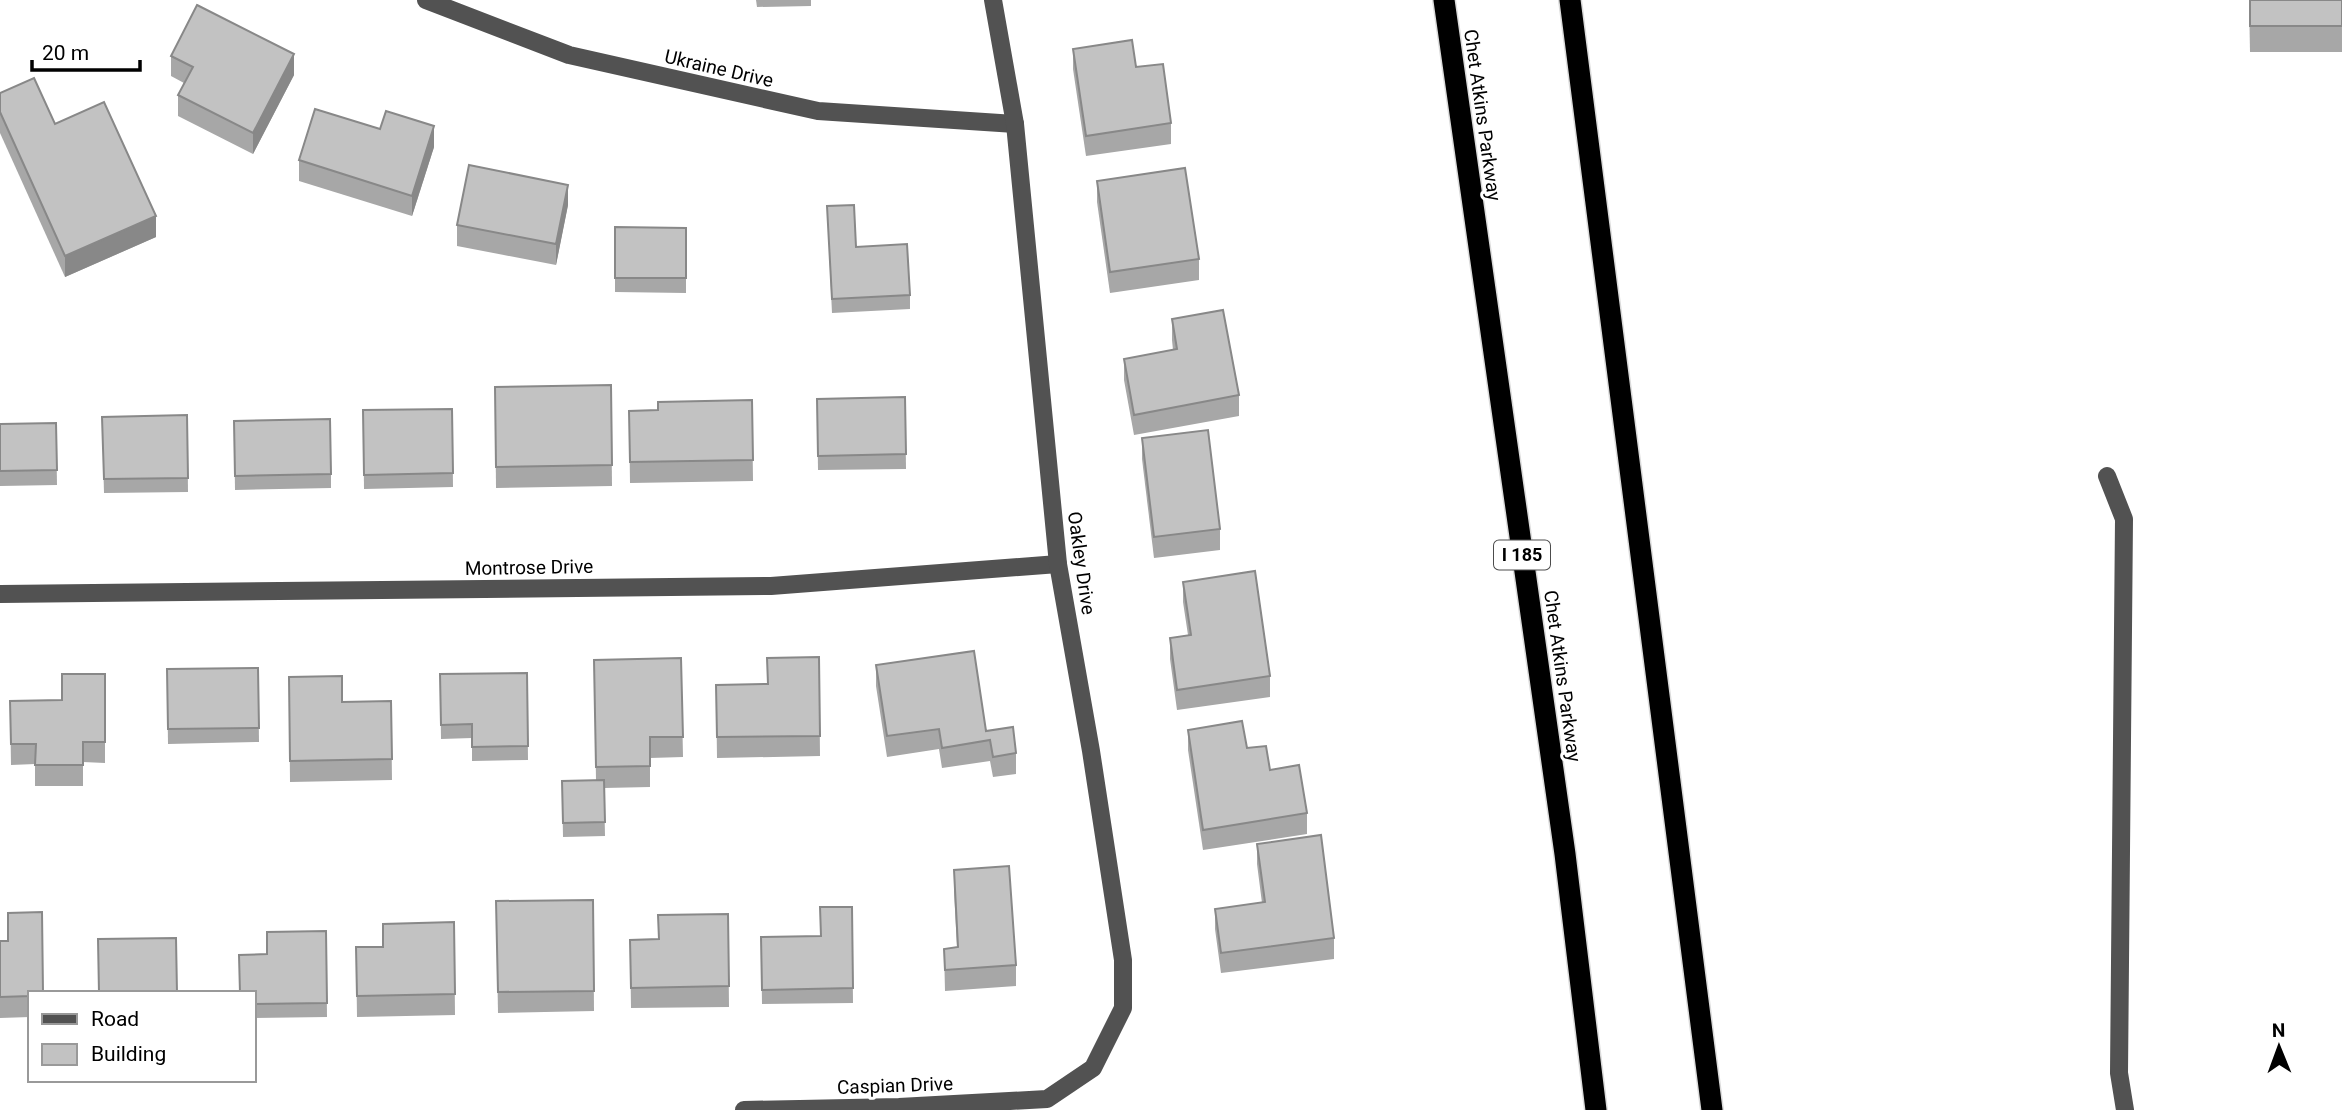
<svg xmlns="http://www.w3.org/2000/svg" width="2342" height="1110" viewBox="0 0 2342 1110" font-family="Roboto,sans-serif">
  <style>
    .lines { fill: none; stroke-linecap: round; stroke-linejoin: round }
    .highway-casing { stroke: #dbdbdb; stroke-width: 24 }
    .minor { stroke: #525252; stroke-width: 18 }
    .highway { stroke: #000; stroke-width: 21 }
    .wall { fill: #a7a7a7 }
    .shaded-wall { fill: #888 }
    .building { fill: #c2c2c2; stroke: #888; stroke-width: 2 }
    .labels { text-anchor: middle; stroke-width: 6; stroke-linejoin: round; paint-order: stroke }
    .shield { fill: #fff; stroke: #4c4c4c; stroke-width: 2 }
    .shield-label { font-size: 18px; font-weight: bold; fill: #000 }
    .street-label { font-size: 19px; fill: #000; stroke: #fff }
  </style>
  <rect width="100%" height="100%" fill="#fff"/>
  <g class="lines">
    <defs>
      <g id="highway">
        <path d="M1444,0L1565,854L1596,1110"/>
        <path d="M1570,0L1712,1110"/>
      </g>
    </defs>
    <use href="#highway" class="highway-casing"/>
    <g class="minor">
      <path d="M426,0L569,55L818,111L1015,124"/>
      <path d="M2107,476L2124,519L2119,1073L2125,1110"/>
      <path d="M0,594L771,586L1058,564"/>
      <path d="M744,1110L899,1107L1047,1099L1093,1068L1123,1008V960L1091,751L1058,564L1015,124L993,0"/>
    </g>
    <use href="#highway" class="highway"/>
  </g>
  <g class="wall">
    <path d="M756,0H811V6L757,7Z"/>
    <path d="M2249,0H2342V52H2250Z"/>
    <path d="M1073,49L1136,67L1171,123V144L1086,156L1073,69Z"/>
    <path d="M171,56L294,75L253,154L178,116V95L184,83L171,76Z"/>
    <path d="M0,93L55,124L156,237L65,277L0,133Z"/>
    <path d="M434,147L412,216L299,181V160Z"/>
    <path d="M1097,181L1199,259V280L1110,293L1097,202Z"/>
    <path d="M568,205L556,265L457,246V225Z"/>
    <path d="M827,206L856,247L910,295V309L832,313Z"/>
    <path d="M615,227L686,228V293L615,292Z"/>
    <path d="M1172,319L1239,395V416L1134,435L1124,380V359L1173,350L1172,340Z"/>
    <path d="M611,385L612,486L496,488L495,387Z"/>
    <path d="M905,397L906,469L818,470L817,399Z"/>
    <path d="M752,400L753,481L630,483L629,411L658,410Z"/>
    <path d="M452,409L453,487L364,489L363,410Z"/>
    <path d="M187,415L188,492L104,493L102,417Z"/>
    <path d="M234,421L331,474V488L235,490Z"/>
    <path d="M56,423L57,485L0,486V424Z"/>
    <path d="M1142,438L1220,529V550L1154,558L1142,459Z"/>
    <path d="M1183,582L1270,676V697L1177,710L1170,659V638L1188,635L1183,602Z"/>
    <path d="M819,657L820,756L717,758L716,685L767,684Z"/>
    <path d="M681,658L683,757L650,758V787L604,788L605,836L563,837L562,781L596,780L594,660Z"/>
    <path d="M876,665L986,731L1016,753V774L993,777L990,761L942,768L939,749L887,757L876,686Z"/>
    <path d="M258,668L259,742L168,744L167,669Z"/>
    <path d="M527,673L528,760L472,761V738L441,739L440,674Z"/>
    <path d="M105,674V763L83,762V786H35V764L11,765L10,701L62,700Z"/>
    <path d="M289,677L342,702L391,701L392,780L290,782Z"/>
    <path d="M1188,730L1247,748L1270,770L1307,813V834L1203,850L1188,750Z"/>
    <path d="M1257,844L1334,938V959L1221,973L1215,929V909L1262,903L1257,864Z"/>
    <path d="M954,870L1016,965V986L945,991L944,949L957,947L954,891Z"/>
    <path d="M593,900L594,1011L498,1013L496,901Z"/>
    <path d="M852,907L853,1003L762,1004L761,937L821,936Z"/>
    <path d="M728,914L729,1007L631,1008L630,940L658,939Z"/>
    <path d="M454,922L455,1015L357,1017L356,947H383Z"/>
    <path d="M326,931L327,1017L254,1018V993L267,954Z"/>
    <path d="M0,941L30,993V1017L0,1018Z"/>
  </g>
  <g class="shaded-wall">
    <path d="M294,54V75L253,154V133Z"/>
    <path d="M434,126V147L412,216V196Z"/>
    <path d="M568,185V205L556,265V244Z"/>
    <path d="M156,216V237L65,277V256Z"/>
  </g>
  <g class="building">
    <rect x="2250" y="0" width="92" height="26"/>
    <path d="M197,5L294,54L253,133L178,95L193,67L171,56Z"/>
    <path d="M1132,40L1136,67L1163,64L1171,123L1086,136L1073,49Z"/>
    <path d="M34,78L55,124L104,102L156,216L65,256L0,112V93Z"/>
    <path d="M315,109L380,129L386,111L434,126L412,196L299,160Z"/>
    <path d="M469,165L568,185L556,244L457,225Z"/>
    <path d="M1185,168L1199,259L1110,272L1097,181Z"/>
    <path d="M854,205L856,247L907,244L910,295L832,299L827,206Z"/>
    <path d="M615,227L686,228V278H615Z"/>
    <path d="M1223,310L1239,395L1134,415L1124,359L1177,349L1172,319Z"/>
    <path d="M611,385L612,465L496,467L495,387Z"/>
    <path d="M905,397L906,454L818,456L817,399Z"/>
    <path d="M752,400L753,460L630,462L629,411L658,410V402Z"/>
    <path d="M452,409L453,473L364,475L363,410Z"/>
    <path d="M187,415L188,478L104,479L102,417Z"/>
    <path d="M330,419L331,474L235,476L234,421Z"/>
    <path d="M56,423L57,470L0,471V424Z"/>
    <path d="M1208,430L1220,529L1154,537L1142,438Z"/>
    <path d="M1255,571L1270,676L1177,690L1170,638L1191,635L1183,582Z"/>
    <path d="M974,651L986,731L1013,727L1016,753L993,757L990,740L942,748L939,729L887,736L876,665Z"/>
    <path d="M819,657L820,736L717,737L716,685L768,684L767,658Z"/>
    <path d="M681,658L683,737H650V766L596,767L594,660Z"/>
    <path d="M258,668L259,728L168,729L167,669Z"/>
    <path d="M527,673L528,746L472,747V724L441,725L440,674Z"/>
    <path d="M62,674H105V742H83V765H35L36,744H11L10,701L62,700Z"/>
    <path d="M342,676V702L391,701L392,759L290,761L289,677Z"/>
    <path d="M1242,721L1247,748L1266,746L1270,770L1299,765L1307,813L1203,830L1188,730Z"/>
    <path d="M604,780L605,822L563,823L562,781Z"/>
    <path d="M1321,835L1334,938L1221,953L1215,909L1265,902L1257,844Z"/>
    <path d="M1009,866L1016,965L945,970L944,949L958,947L954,870Z"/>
    <path d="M593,900L594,991L498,992L496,901Z"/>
    <path d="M820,907H852L853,988L762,990L761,937L821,936Z"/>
    <path d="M42,912L43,993H30V996L0,997V941H8V913Z"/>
    <path d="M728,914L729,986L631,988L630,940L659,939L658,915Z"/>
    <path d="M454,922L455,994L357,996L356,947H383V924Z"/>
    <path d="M326,931L327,1003L254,1004V993H240L239,955L267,954V932Z"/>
    <path d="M176,938L177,993H99L98,939Z"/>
  </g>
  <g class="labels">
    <rect class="shield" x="1494" y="540.5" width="56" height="29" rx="5"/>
    <g class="shield-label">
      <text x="1522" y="561">I 185</text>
    </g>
    <g class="street-label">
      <text transform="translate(719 68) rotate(13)" y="7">Ukraine Drive</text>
      <text transform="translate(1483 115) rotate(82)" y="7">Chet Atkins Parkway</text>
      <text transform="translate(1082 563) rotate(82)" y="7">Oakley Drive</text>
      <text transform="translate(529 567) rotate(-1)" y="7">Montrose Drive</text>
      <text transform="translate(1563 676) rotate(82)" y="7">Chet Atkins Parkway</text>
      <text transform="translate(895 1085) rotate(-2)" y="7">Caspian Drive</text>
    </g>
  </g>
  <rect x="28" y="991" width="228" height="91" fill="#ffffff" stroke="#999999" stroke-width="2"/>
  <rect x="42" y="1014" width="35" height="10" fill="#525252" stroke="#999999" stroke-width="2"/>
  <text x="91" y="1026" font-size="21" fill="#000000">Road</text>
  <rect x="42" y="1044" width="35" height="21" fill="#c2c2c2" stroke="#999999" stroke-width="2"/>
  <text x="91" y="1061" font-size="21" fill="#000000">Building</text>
  <g transform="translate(2279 1047) rotate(359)" stroke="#ffffff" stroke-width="5" paint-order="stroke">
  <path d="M0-5L12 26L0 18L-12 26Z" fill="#000000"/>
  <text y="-10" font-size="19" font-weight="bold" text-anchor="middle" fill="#000000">N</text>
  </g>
  <path d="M32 60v10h108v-10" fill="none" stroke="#000000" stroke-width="3.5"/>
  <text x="42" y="60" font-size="21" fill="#000000" stroke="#ffffff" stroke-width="5" paint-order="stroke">20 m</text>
</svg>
